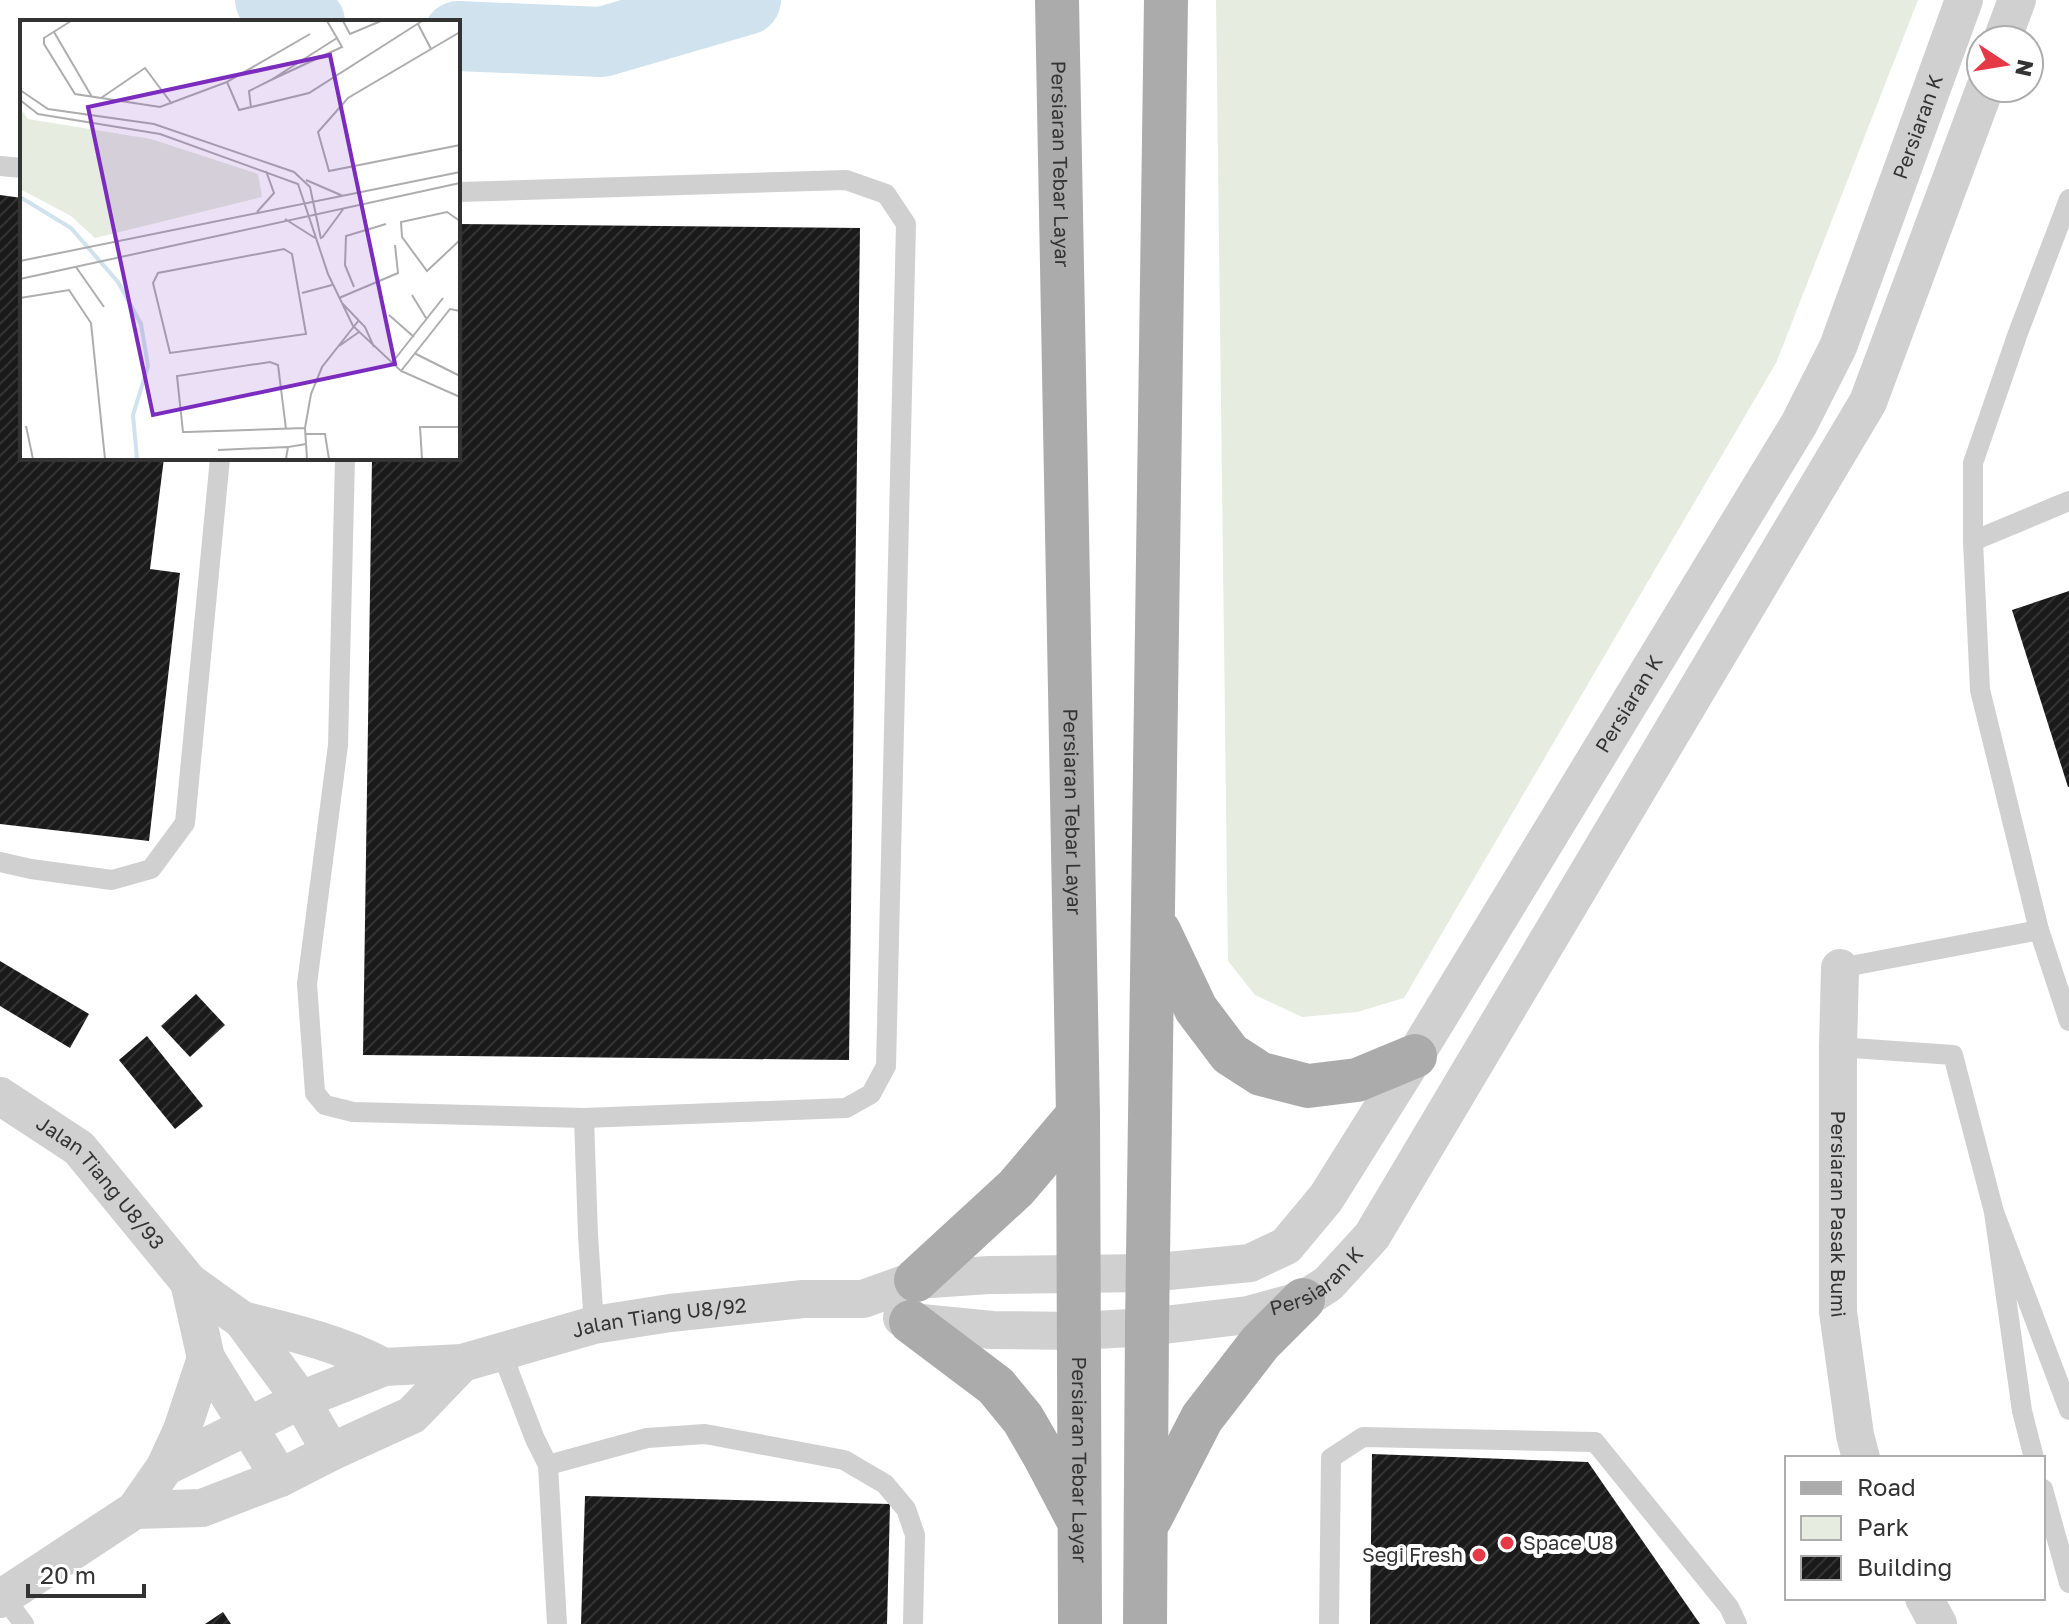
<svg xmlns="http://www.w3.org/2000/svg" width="2069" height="1624" viewBox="0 0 2069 1624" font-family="'Golos Text',sans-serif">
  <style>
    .green { fill: #e6ecdf }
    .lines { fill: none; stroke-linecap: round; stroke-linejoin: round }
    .river { stroke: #cfe2ee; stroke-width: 70 }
    .building { fill: url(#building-hatch) }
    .lane { stroke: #d0d0d0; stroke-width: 20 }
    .street { stroke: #d0d0d0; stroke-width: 38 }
    .primary { stroke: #ababab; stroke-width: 44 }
    .poi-dot { fill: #e63946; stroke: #fff; stroke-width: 3 }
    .labels { text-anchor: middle; stroke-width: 8; stroke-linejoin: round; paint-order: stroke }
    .street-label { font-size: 20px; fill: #333; stroke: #fff }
    .poi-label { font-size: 20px; fill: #333; stroke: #fff; text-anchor: start }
    .inset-river { fill: none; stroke: #cfe2ee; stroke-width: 4 }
    .inset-road { fill: none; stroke: #adadad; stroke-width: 2 }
    .view { fill: #7b2cbf; fill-opacity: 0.15; stroke: #7b2cbf; stroke-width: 4 }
    .inset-edge { fill: none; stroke: #333; stroke-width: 4 }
  </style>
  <defs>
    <pattern id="building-hatch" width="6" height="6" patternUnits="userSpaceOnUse" patternTransform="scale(2)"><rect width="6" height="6" fill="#1a1a1a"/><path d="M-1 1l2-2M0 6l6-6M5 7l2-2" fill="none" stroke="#333"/></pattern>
  </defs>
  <rect width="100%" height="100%" fill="#fff"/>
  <path class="green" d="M1216,0H1918L1776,363L1404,998L1357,1012L1302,1017L1255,995L1228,961Z"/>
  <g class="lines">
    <g class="river">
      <path d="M270,0L310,22"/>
      <path d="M458,36L602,42L746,0"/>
    </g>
  </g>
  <g class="building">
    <path d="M0,195L22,198V458H164L150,569L180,573L149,841L0,824Z"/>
    <path d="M458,224L860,228L849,1060L363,1055L372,458H458Z"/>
    <path d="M2069,591V787H2068L2012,610Z"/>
    <path d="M0,961L89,1014L70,1048L0,1006Z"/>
    <path d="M196,994L225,1025L190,1057L161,1026Z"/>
    <path d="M147,1036L203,1106L175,1129L119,1060Z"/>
    <path d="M1372,1454L1588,1462L1700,1624H1370Z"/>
    <path d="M585,1496L890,1504L887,1624H581Z"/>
    <path d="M223,1612L231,1624H205Z"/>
  </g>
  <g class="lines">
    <g class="lane">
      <path d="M0,166L22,168"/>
      <path d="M345,458L338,745L307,984L315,1093L325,1105L353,1112L584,1118L846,1108L871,1094L886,1066L906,224L886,194L846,180L458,192"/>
      <path d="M1973,541L2069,501"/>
      <path d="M0,862L31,869L112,880L151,869L185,823L220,458"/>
      <path d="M2039,930L1980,690L1973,541V463L2018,333L2069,199"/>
      <path d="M1840,968L2039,930L2069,1021"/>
      <path d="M1838,1047L1953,1055L1994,1212"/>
      <path d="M584,1118L588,1235L594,1325"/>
      <path d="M501,1351L535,1439L548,1465L557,1624"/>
      <path d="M2034,1458L2022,1411L1994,1212L2069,1410"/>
      <path d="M548,1465L647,1438L705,1434L844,1460L885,1484L906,1509L915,1535L913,1624"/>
      <path d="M2043,1489L2069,1583"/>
      <path d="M3,1596L24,1624"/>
      <path d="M1329,1624L1331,1458L1363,1437L1595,1442L1729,1607L1737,1624"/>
    </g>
    <g class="street">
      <path d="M2002,40L2017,0"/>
      <path id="s1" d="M1840,968L1838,1047V1312L1855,1435L1861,1458"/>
      <path id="s2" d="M0,1096L79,1148L189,1282L242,1320L301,1400L331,1452"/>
      <path d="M189,1282L206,1358L280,1478"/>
      <path id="s3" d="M902,1318L911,1322L992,1330L1079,1331L1147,1327L1248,1315L1303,1300L1328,1284L1372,1236L1868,402L1985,88"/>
      <path d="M242,1320C291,1332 339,1343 384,1367"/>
      <path d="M165,1467L182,1430L206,1358"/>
      <path d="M135,1510L202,1508L280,1478L331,1452L412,1415L462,1363"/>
      <path d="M1924,1598L1938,1624"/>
      <path id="s4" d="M0,1599L135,1510L165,1467L301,1400L384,1367L462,1363L594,1325L670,1313L803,1299H863L916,1280L989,1275L1148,1273L1250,1263L1286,1246L1326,1198L1415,1056L1799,424L1838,347L1964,0"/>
    </g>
    <g class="primary">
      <path id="s5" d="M1057,0L1078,1115L1080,1624"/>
      <path d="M1159,931L1196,1009L1230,1054L1261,1074L1308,1086L1357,1080L1415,1056"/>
      <path d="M916,1280L1016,1188L1078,1115"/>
      <path d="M911,1322L996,1386L1023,1419L1045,1457L1076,1516"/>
      <path d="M1150,1519L1202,1418L1260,1343L1303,1300"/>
      <path d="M1145,1624L1147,1327L1166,0"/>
    </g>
  </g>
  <g class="poi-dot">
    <circle cx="1507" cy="1543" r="8"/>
    <circle cx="1479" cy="1555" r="8"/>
  </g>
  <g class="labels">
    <g class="street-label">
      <text dy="7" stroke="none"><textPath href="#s4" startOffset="2662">Persiaran K</textPath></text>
      <text dy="7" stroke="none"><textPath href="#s5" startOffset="164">Persiaran Tebar Layar</textPath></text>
      <text dy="7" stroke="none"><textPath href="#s4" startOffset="2014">Persiaran K</textPath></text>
      <text dy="7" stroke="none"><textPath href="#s5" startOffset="812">Persiaran Tebar Layar</textPath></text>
      <text dy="7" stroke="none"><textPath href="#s2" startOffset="134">Jalan Tiang U8/93</textPath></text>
      <text dy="7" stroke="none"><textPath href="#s1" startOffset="246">Persiaran Pasak Bumi</textPath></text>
      <text dy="7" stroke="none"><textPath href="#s3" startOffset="426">Persiaran K</textPath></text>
      <text dy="7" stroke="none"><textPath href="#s4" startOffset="736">Jalan Tiang U8/92</textPath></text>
      <text dy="7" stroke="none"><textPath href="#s5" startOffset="1460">Persiaran Tebar Layar</textPath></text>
    </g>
    <g class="poi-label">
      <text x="1523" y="1550">Space U8</text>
      <text x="1463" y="1562" text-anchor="end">Segi Fresh</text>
    </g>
  </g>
  <g transform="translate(20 20)">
    <rect width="440" height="440" fill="#fff"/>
    <path d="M0,88L8,99L131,119L238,154L242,177L75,218L51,196L0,169Z" fill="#e6ecdf"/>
    <path class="inset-river" d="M0,177L51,208L98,262L121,304L128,346L113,395L117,439"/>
    <path class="inset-road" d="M51,1L24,18V24L55,74L140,87L207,62M307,1L317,18L322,27L251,60L317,18M323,1L330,14L361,1M398,4L411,29M34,12L72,77M440,12L328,78L298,112L309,151L440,125M290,14L207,62L219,90L289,73L402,1M0,70L28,89L134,104L274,152L290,167L301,219M81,78L125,48L152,84M0,80L18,94L140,114L278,164L308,254L333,306L381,351L440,377M231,88L229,71L251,60M286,160L323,176M237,192L254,173L246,151M265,199L295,218M440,201L427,192L381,202L382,217L407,251L440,220M302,218L324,188M264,229L272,234L286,314L150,333L133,263L138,253ZM0,241L440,152M56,247L84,287M0,259L440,163M334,267L325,245L326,216L366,204M282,273L312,265M392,275L406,298M0,278L49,270L71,303L85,439M319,278L378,253L375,225M322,283L345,307L354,327M369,295L394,317M319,326L339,312M394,333L440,356M371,344L423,278M381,351L430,289L440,291M6,406L13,439M266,409L258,345L250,342L157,356L163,412H167L285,408M285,414H305L309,439M198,430L268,427M266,439L268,427L286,424M287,439L285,408L291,374L302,347L339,300M402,439L400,407H440"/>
    <path class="view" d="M310,35L375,344L133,395L68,87Z"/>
    <rect width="440" height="440" class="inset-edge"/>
  </g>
  <rect x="1785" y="1456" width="260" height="144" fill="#ffffff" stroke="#adadad" stroke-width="2"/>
  <rect x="1801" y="1482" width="40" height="12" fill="#ababab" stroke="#adadad" stroke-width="2"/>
  <text x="1857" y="1496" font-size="24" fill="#333333">Road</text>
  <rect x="1801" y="1516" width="40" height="24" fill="#e6ecdf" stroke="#adadad" stroke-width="2"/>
  <text x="1857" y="1536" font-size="24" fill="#333333">Park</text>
  <rect x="1801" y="1556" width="40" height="24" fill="url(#building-hatch)" stroke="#adadad" stroke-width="2"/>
  <text x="1857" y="1576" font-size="24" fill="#333333">Building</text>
  <g transform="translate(2005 64) rotate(102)"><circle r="38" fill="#ffffff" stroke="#adadad" stroke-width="2"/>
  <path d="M0-6L14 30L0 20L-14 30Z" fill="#e63946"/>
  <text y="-12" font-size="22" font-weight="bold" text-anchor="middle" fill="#333333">N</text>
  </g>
  <path d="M28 1584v12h116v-12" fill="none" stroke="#333333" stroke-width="4"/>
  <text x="40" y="1584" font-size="24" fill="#333333" stroke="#ffffff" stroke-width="6" paint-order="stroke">20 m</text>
</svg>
